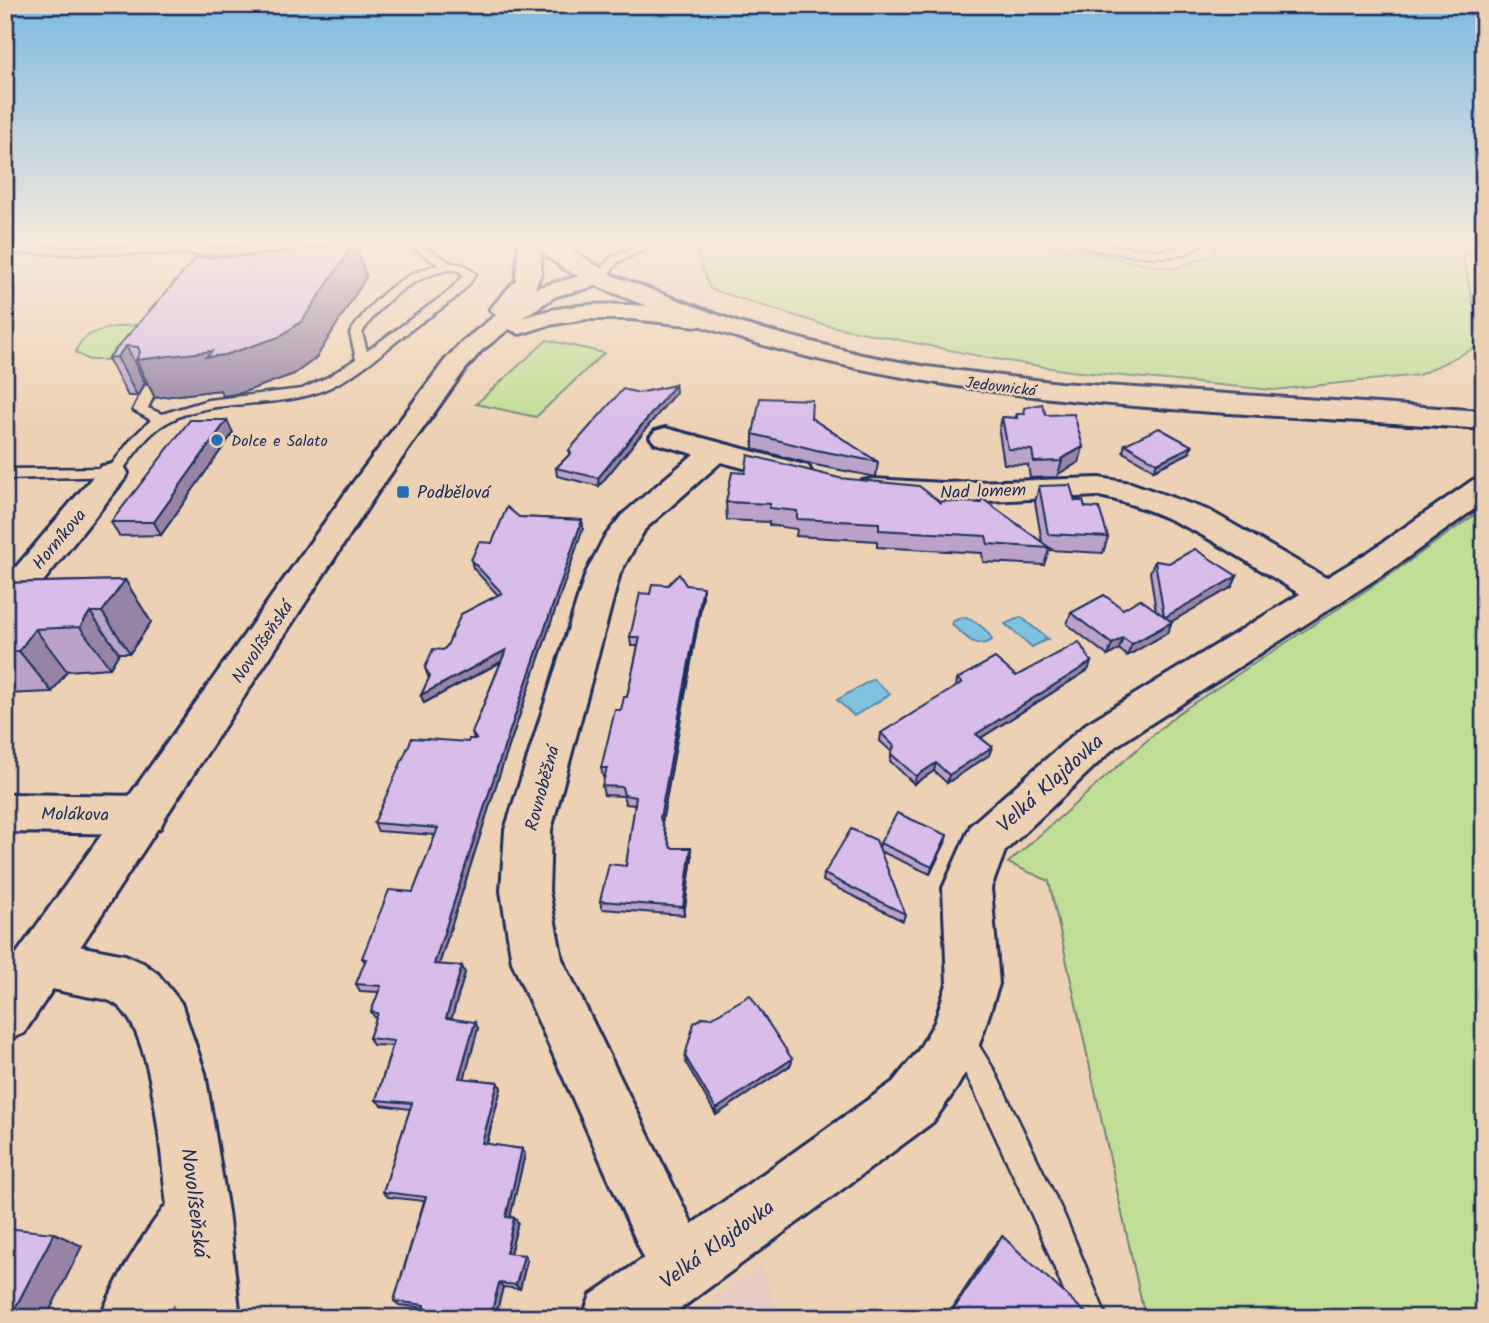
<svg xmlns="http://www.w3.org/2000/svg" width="1489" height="1323" viewBox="0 0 1489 1323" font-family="Kalam,sans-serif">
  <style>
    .built { fill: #e7cbc4 }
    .green { fill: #c1de96; stroke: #6e867a; stroke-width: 2 }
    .water { fill: #7ec3de; stroke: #5688ab; stroke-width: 2 }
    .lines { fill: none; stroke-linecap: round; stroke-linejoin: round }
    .service-casing { stroke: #1b2f5e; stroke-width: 5 }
    .minor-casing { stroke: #1b2f5e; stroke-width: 6 }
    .tertiary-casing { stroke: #1b2f5e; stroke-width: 6 }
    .secondary-casing { stroke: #1b2f5e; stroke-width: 6 }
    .service { fill: #edd1b4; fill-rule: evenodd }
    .minor { fill: #edd1b4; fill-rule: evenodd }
    .tertiary { fill: #edd1b4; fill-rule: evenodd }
    .secondary { fill: #edd1b4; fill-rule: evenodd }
    .wall { fill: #baa2c9; stroke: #1b2f5e; stroke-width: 2 }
    .shaded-wall { fill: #9784a4; stroke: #1b2f5e; stroke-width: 2 }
    .building { fill: #d8bcea; stroke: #1b2f5e; stroke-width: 2 }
    .poi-dot { fill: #1f6fb2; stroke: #edd1b4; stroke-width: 2.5 }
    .labels { text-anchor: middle; stroke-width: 5; stroke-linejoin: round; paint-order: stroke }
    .far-street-label { font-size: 16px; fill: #1b2f5e; stroke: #edd1b4 }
    .far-poi-label { font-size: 16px; fill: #1b2f5e; stroke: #edd1b4; text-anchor: start }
    .street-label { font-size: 18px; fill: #1b2f5e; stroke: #edd1b4 }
    .poi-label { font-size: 18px; fill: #1b2f5e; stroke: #edd1b4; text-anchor: start }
    .near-street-label { font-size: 21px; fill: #1b2f5e; stroke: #edd1b4 }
  </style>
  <rect width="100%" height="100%" fill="#edd1b4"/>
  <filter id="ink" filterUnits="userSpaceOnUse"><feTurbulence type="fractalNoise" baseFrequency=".0143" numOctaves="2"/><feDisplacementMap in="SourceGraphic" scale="14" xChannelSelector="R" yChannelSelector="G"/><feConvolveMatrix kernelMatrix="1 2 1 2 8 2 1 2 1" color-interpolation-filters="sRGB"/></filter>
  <g filter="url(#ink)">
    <g class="built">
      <path d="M5,241H367L331,266L83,265L96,254L5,253Z"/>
      <path d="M760,1265L782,1318H690Z"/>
    </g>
    <g class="green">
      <path d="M742,241H1014L1042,244L1173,269L1212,255L1219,241H1484V249L1463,255L1481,345L1419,375L1273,390L1070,371L989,358L821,324L710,289L697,255Z"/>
      <path d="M142,325L114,360H89L76,353C79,328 123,325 142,325Z"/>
      <path d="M547,340L604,353L536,417L476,404Z"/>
      <path d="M1484,508V1318H1145L1049,881L1008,863L1177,714L1391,574Z"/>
    </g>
    <g class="water">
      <path d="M962,617C972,618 988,629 992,640C976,651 966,636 953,626L952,622Z"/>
      <path d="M1021,617L1048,639L1032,647L1005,624Z"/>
      <path d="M873,679L890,694L854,716L837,700Z"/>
    </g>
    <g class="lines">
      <defs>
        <g id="service">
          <path d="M306,241H321L288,254L5,253V247L287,248Z"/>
          <path d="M402,241H414L451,263L464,265L476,274C461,298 438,310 416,326C383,351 350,384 309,395C261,409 202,397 160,427C143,439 131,460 118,476L5,479V469L109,468L133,437L151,420L133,410L145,386H155L157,389L148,408L162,414L208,400L302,389L328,377L356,359L350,333C371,301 400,273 439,265ZM447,270H457L464,275L448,292L367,351L362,333C381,302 411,278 447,270Z"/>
          <path d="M649,241H663L618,262L604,280H596L594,278L610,258Z"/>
          <path d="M1071,241C1100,241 1128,250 1158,250C1175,251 1188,240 1204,241C1196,250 1187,254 1175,256C1156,259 1085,252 1071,241Z"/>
          <path d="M959,1024L968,1028L994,1070L1065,1217L1107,1318H1075L1042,1237L974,1090L946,1037L950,1028Z"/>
        </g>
        <g id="minor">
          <path d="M665,428L808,466L812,473L808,480L797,482L721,462L645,529L620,573L551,830L549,891L562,959L692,1224L893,1082L918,1051L935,1022L947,984L943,888L971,825L1086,724L1300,594C1236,555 1174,511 1099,496L943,503L873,497L862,495L857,488L862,481L873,479L943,483L1099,478L1131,483L1210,511L1326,578L1369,552L1473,480L1484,478V502L1393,568L1116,746L1005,851L991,888L999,984L976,1054L956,1089L933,1122L668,1318H582L591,1295L644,1258L512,962L501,891L505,830L586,573L604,538L622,515L694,454L655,443L650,437L655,431Z"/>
          <path d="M113,464L124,466L128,473L124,480L18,613L5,616V580L102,466Z"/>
          <path d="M5,794L144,796L160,802L166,815L160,828L144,834L5,832Z"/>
          <path d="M42,939L125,955L143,963L158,974L181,1003L205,1073L228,1212L240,1318H175L174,1304L167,1318H100C117,1277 140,1239 167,1204C161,1160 154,1022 112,1002C105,998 94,998 86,996C65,992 44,988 24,980L17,963L24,946Z"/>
        </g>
        <path id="tertiary" d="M519,241H541V273L535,288L600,271L608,273L612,278L608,283L556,296L522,318C580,298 639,304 698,312L707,314L710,319L707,324L698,326L630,319H586L549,325L520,334L509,329L481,351L464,371L377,493L24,1033L5,1041V970L352,484L446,359L463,341L496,315L490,309L516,280Z"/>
        <path id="secondary" d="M533,241H557L612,275L742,324L862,355L927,367L1060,383L1484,411V429C1201,408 909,411 642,304C609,291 554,271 533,241Z"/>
      </defs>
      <use href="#service" class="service-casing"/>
      <use href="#minor" class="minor-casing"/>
      <use href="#tertiary" class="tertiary-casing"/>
      <use href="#secondary" class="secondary-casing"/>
      <use href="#service" class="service"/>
      <use href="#minor" class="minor"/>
      <use href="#tertiary" class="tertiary"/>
      <use href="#secondary" class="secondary"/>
    </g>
    <g class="wall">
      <path d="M105,241H191L186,245H107Z"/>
      <path d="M355,243L366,277L316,358L294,374L241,393L223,396L220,390L155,398L148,384L145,383L137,396H128L108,358L251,256Z"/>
      <path d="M675,385L676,392L599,486L557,476L556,468L570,454L569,450L639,393Z"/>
      <path d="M1024,408L1046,415L1083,447L1079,462L1058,474L1057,477L1030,478L1028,465L1004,464L999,432L1002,417L1015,418L1017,414H1023Z"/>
      <path d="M811,418L878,462L876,477L815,465L753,449V434Z"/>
      <path d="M233,433L161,535L119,536L111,522Z"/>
      <path d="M1125,444L1189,453L1154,470L1123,452Z"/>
      <path d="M1039,486L1075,501L1085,507L1108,537L1103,553L1049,550L1044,565L983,562L982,553L877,547V541L796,536L797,529L769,525V522L727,520L726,502L979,503L980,497L1042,542L1035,502Z"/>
      <path d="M519,517L582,520L583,528L499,776L439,965L465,973L451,1018L478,1028L464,1079L498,1082L501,1088L487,1144L522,1149L525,1154L510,1217L514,1218L518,1222L510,1254L524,1255L527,1260L520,1289L503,1287L495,1318L459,1313L455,1318H425L424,1308L399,1305L394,1301L424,1201L388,1197L383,1192L410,1109L381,1105L376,1100L392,1046L373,1045L369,1038L376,1019L371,1012L379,992L360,991L356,984L365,962L362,958L413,892L435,835L378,831L374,823L468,742L474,739L472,733L501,662L424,703L421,695L429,679L425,668L498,595L473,568L471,560L492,543Z"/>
      <path d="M1155,561L1237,576L1232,587L1171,621L1167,633L1127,656L1119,649L1108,656L1067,624L1071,613L1123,609L1156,611L1150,572Z"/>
      <path d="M125,580L151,622L130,653H119L110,668L67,671L52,692L5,694V583Z"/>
      <path d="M686,585L703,596L662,823L671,848L692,857L684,915L602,909L600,901L626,866L635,805L626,804L623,796L604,795L602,786L605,777H603L601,768L627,697L638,646H631L630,637L650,594Z"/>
      <path d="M1091,662L1088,670L981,738L992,747L989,755L947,783L934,771L914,784L890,761L892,752L880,741L881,733L956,687L957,679L1016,676Z"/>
      <path d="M880,843H945L930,874L880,851L905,914L903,921L823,881L824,874L879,849Z"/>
      <path d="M685,1056L792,1059L791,1065L716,1115L686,1063Z"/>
      <path d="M1002,1236L1088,1318H946L991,1249Z"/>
    </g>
    <g class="shaded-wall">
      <path d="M355,243L366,277L316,358L294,374L241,393L223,396L220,390L155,398L136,360Z"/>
      <path d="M126,346L145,383L137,396L117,357Z"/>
      <path d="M675,385L676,392L599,486L598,478Z"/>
      <path d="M227,420L233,433L161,535L154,522Z"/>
      <path d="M1192,446L1189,453L1154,470L1157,463Z"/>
      <path d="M1083,447L1079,462L1058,474L1062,461L1061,459Z"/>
      <path d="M582,520L583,528L499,776L437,971L434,964L497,768Z"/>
      <path d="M1237,576L1232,587L1160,628L1165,617Z"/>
      <path d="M125,580L151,622L130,653L102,612Z"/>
      <path d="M703,587V596L661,827L660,818Z"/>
      <path d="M90,612L119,653L110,668L80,627Z"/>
      <path d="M1172,622L1167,633L1127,656L1132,644Z"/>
      <path d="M35,629L67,671L52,692L19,651Z"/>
      <path d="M1123,638L1119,649L1108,656L1112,644Z"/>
      <path d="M506,650L508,658L424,703L421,695Z"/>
      <path d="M1091,662L1088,670L974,742L976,734Z"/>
      <path d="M992,747L989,755L947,783L949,775Z"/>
      <path d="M936,763L934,771L914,784L916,776Z"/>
      <path d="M947,835L945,843L930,874L932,867Z"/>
      <path d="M691,848L692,857L684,915L683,907Z"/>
      <path d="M462,966L465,973L450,1024L446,1018Z"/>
      <path d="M475,1022L478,1028L463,1084L459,1078Z"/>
      <path d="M792,1059L791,1065L716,1115V1109Z"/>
      <path d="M498,1082L501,1088L485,1149L482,1143Z"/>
      <path d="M522,1149L525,1154L509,1222L506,1217Z"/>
      <path d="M514,1218L518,1222L509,1257L506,1253Z"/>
      <path d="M54,1233L82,1246L46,1318H10Z"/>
      <path d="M524,1255L527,1260L520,1289L516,1285Z"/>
      <path d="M499,1283L503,1287L495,1318L491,1314Z"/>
      <path d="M455,1309L459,1313L455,1318H447Z"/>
    </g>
    <g class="building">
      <path d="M355,243L302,321L279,337L225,355L206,357L212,351L136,360L140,352L138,347L126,346L117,357L108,358L196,258L251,256Z"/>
      <path d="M675,385L598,478L556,468L571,453L569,450L623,389L639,393Z"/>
      <path d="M760,398L812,400L811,418L878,462L816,450L753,434Z"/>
      <path d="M1042,404L1046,415L1074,414L1083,447L1061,459L1062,461L1034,462L1032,450L1008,449L1002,417L1017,418V414H1025L1024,408Z"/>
      <path d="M190,420H227L154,522H111Z"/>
      <path d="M1159,428L1192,446L1157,463L1125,444Z"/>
      <path d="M748,455L839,478L919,486L941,503V501L981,503L980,497L1050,548L988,544L986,536L879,530V523L797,519V511L769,508L770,504L726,502L732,472L745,473Z"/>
      <path d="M1070,485L1075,501H1083L1085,507L1099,508L1108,537L1048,534L1039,486Z"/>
      <path d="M507,507L519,517L582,520L497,768L434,964L462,966L446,1018L475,1022L459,1078L498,1082L482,1143L522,1149L506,1217L514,1218L506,1253L524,1255L516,1285L499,1283L491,1314L455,1309L447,1318H425L424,1305L394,1301L426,1197L383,1192L412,1103L376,1100L394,1041L369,1038L378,1013L371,1012L381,986L356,984L366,959L362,958L389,890L413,892L438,828L374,823L412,738L468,742L469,739H476L472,733L506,650L421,695L430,676L425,668L433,649L443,650L447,646L461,614L502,593L471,560L479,542L492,543Z"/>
      <path d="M1195,549L1237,576L1165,617L1172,622L1132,644L1123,638L1112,644L1071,613L1104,595L1123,609L1140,599L1164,616L1155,561L1169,563Z"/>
      <path d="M679,574L686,585L703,587L660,818L671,848H691L683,907L600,901L609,864L626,866L636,797L624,795L622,787L602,786L607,768H601L615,710H621L624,697H627L640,637H630L640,593L650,594L652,584L668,585Z"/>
      <path d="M125,580L102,612H90L80,627L35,629L19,651L5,652V583Z"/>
      <path d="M1079,642L1091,662L976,734L992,747L949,775L936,763L916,776L891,754L894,746L881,733L962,683L957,679L995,658L1016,676Z"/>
      <path d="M897,813L947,835L932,867L880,843Z"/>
      <path d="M851,829L876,840L905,914L824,874Z"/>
      <path d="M750,995L792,1059L716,1109L685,1056L694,1023L704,1017L711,1018Z"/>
      <path d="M5,1228L54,1233L10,1318H5Z"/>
      <path d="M1002,1236L1089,1316L1088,1318H948Z"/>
    </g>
  </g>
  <linearGradient id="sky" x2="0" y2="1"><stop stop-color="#7dbae4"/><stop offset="0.57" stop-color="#f7eadd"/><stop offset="1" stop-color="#f7eadd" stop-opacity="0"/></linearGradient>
  <rect width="1489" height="426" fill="url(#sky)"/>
  <g class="poi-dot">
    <circle cx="217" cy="440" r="7"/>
    <rect x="396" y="485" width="14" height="14" rx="3.5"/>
  </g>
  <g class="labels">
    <g class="far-street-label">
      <text transform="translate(1001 386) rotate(7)" y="6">Jedovnická</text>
    </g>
    <g class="far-poi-label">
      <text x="231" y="446">Dolce e Salato</text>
    </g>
    <g class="street-label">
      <text transform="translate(983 491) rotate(-2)" y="6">Nad lomem</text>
      <text transform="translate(59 539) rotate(-50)" y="6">Horníkova</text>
      <text transform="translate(262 642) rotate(-56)" y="6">Novolíšeňská</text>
      <text transform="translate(542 788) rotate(-75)" y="6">Rovnoběžná</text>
      <text transform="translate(75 814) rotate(1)" y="6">Molákova</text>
    </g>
    <g class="poi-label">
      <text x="417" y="498">Podbělová</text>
    </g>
    <g class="near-street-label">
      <text transform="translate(1050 783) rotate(-42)" y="7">Velká Klajdovka</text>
      <text transform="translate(195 1203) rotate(83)" y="7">Novolíšeňská</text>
      <text transform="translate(717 1244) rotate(-36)" y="7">Velká Klajdovka</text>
    </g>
  </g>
  <rect width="1489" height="1323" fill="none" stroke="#edd1b4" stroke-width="28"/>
  <rect x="14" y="14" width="1461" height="1295" fill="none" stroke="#1b2f5e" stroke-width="2.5" filter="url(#ink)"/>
</svg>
